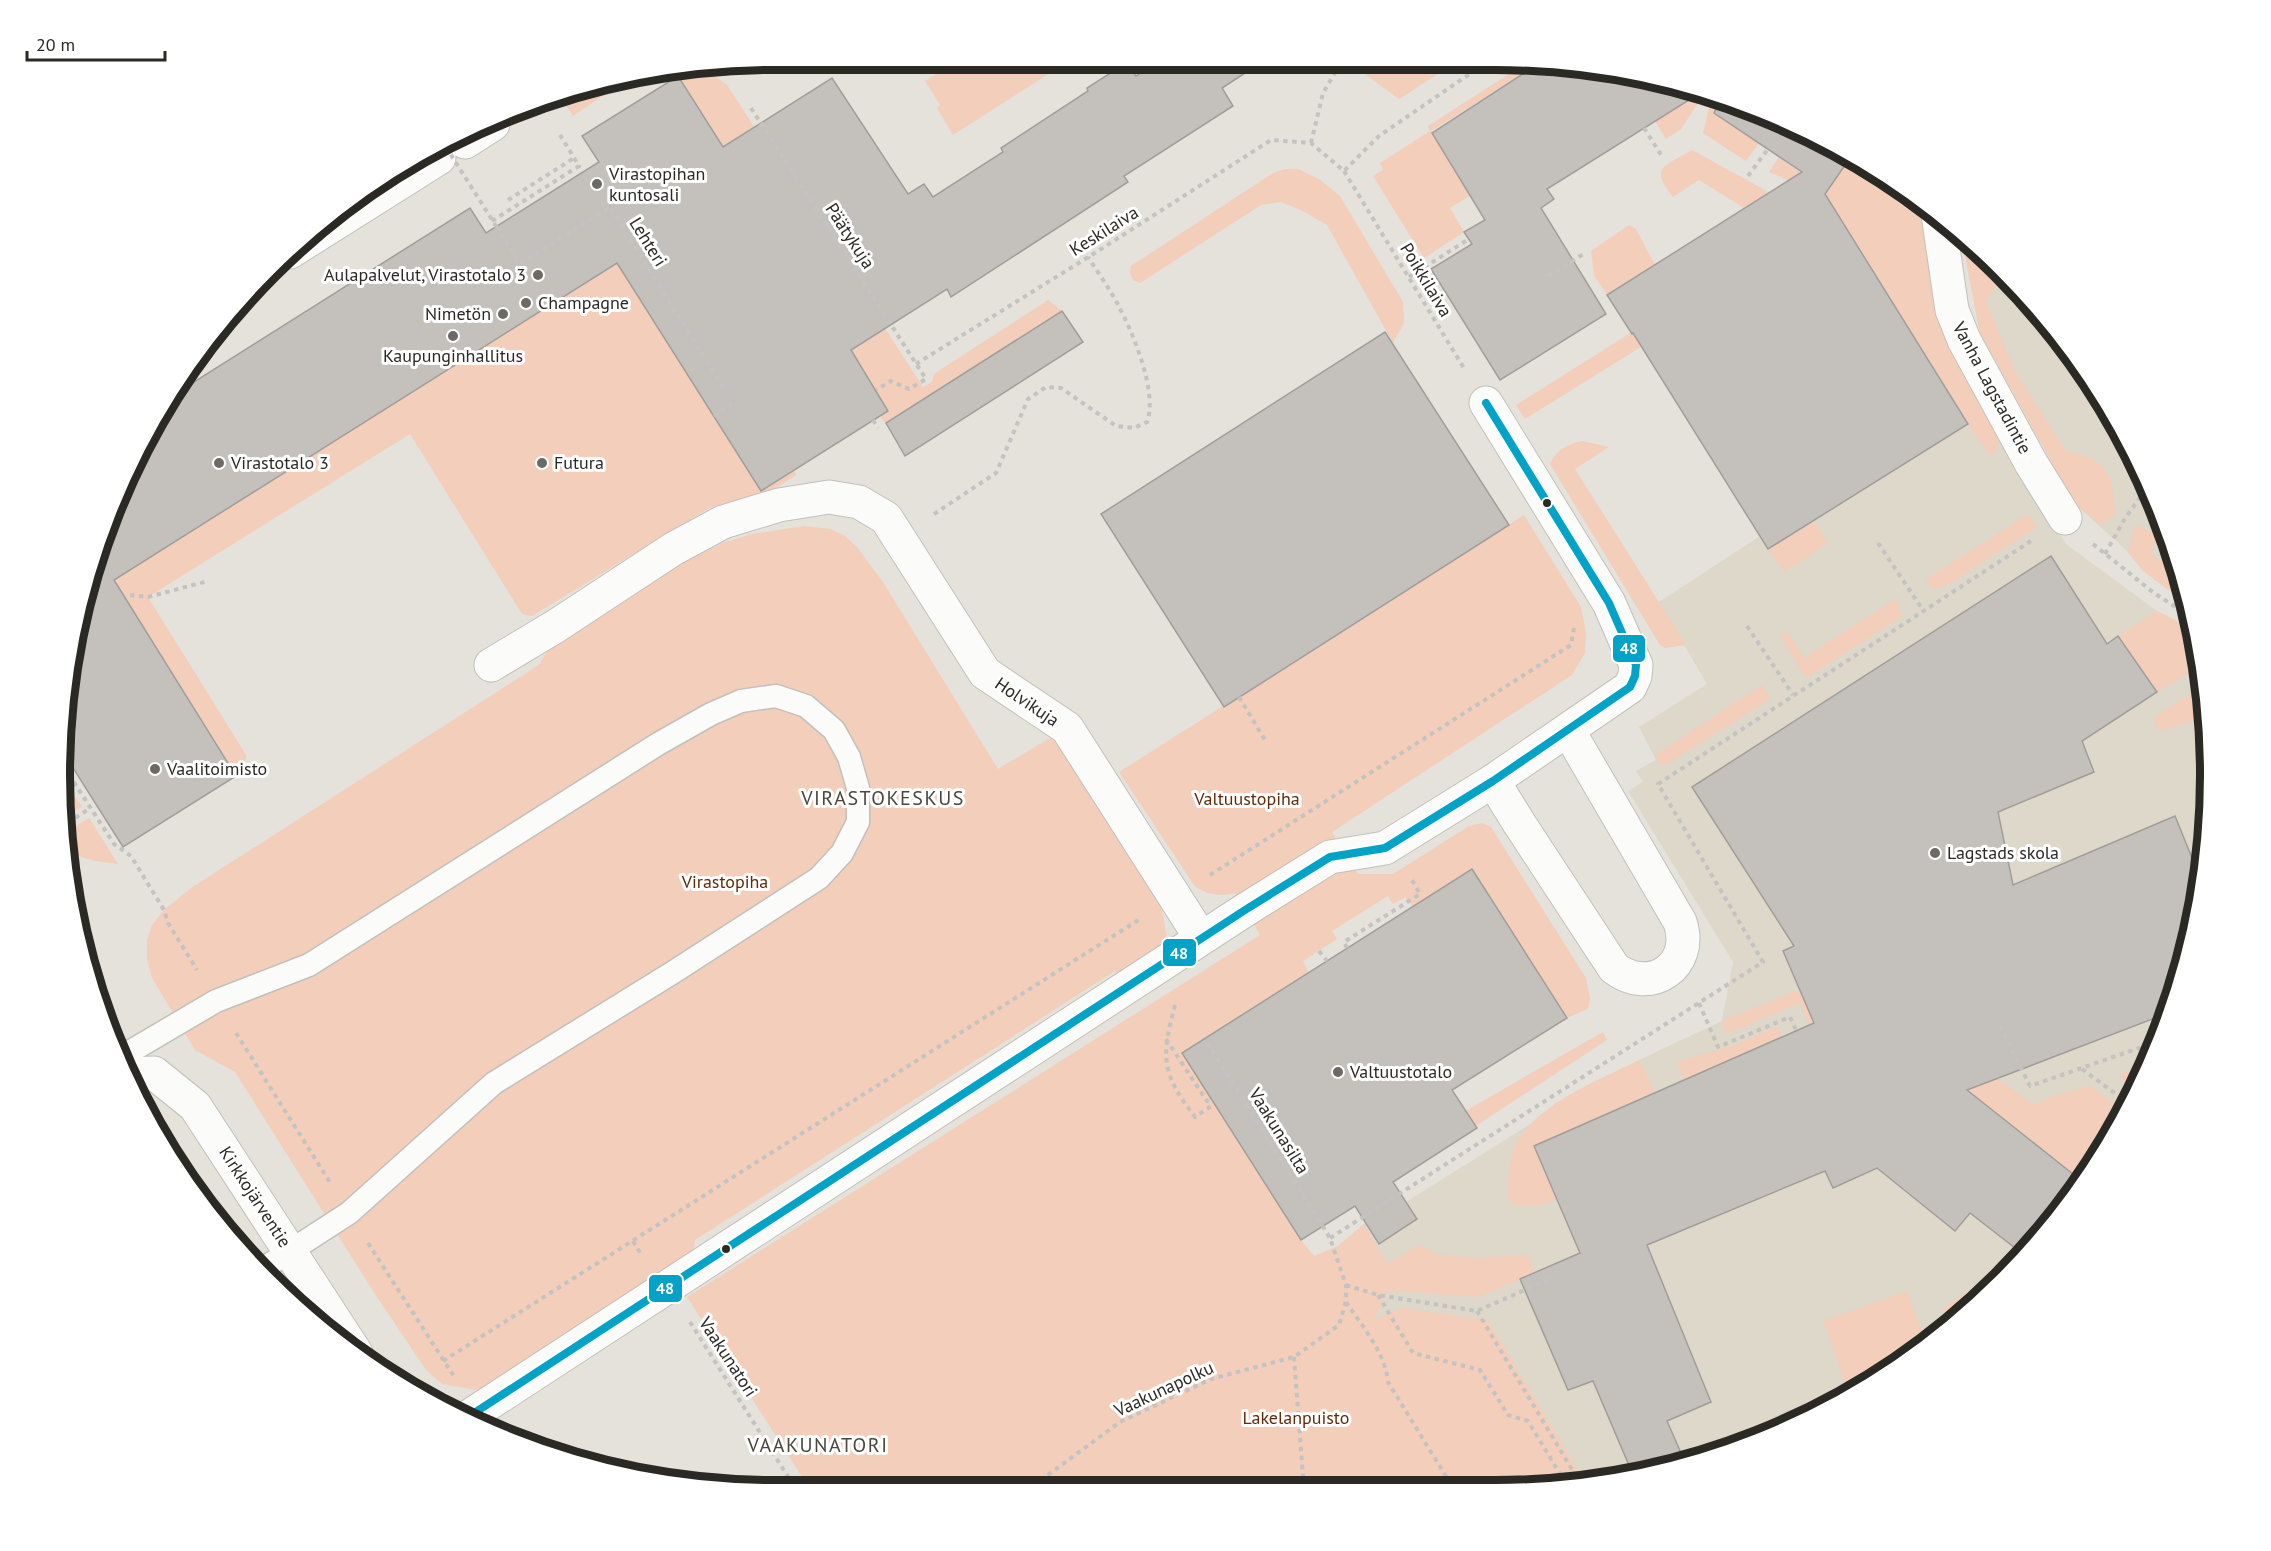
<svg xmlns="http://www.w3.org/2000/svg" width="2271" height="1551" viewBox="0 0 2271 1551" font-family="'PT Sans',sans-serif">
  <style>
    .built { fill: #ddd8ca }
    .green { fill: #f3ceba }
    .building { fill: #c4c1bc; stroke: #a09e99; stroke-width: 1.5 }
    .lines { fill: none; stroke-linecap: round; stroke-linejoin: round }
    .service-casing { stroke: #c2c0bb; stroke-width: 25 }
    .minor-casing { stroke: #c2c0bb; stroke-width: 35 }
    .secondary-casing { stroke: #c2c0bb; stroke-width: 35 }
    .path { stroke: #c4c3c1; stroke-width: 4; stroke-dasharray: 4.5 4.5; stroke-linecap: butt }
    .service { stroke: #fbfbfa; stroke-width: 22 }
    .minor { stroke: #fbfbfa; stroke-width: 33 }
    .secondary { stroke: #fbfbfa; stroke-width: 33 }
    .path-bridge { stroke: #c4c3c1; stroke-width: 4; stroke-dasharray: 4.5 4.5; stroke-linecap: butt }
    .bus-1-casing { stroke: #fff; stroke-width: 12 }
    .bus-1 { stroke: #02a3c6; stroke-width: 8 }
    .poi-dot { fill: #6c6a64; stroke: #fff; stroke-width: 2 }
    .bus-dot { fill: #2b2924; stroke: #fff; stroke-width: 2 }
    .labels { text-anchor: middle; stroke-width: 6; stroke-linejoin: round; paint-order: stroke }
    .poi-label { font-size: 18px; fill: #2b2924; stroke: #fff; text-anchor: start }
    .street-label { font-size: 18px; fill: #2b2924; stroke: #fff }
    .park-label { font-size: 18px; fill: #622a07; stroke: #fff }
    .neighbourhood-label { font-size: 20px; letter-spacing: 1.5px; fill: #4b473d; stroke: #fff }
    .rim { fill: none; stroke: #2b2924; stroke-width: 8 }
    .line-badge { stroke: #fff; stroke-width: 2 }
    .badge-label { font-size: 16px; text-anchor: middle; font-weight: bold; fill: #fff }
  </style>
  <rect width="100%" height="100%" fill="#e4e2db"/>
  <g class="built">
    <path d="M1961,235L2001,269L2090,378L2156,501L2187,603L2143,571L2128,552L2074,503L1980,333Z"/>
    <path d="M1985,412L2066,544L2157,611L2187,626L2196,631L2197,636L2211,775L2197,915L2157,1049L2091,1173L2002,1281L1893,1370L1770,1436L1635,1477L1496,1491L1360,1350L1387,1290L1338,1246L1364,1224L1406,1202L1532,1123L1554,1105L1639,1060L1722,1021L1733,962L1628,791L1643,782L1636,771L1656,760L1639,727L1707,684L1659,602L1760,536Z"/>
  </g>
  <g class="green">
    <path d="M1460,60L1399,99L1355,67L1358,61Z"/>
    <path d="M1066,63L953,135L937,108L940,105L925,81L952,64Z"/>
    <path d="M1526,63L1563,67L1504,86L1431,131L1471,195L1450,208L1464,232L1424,258L1373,176L1383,170L1380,163L1430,131L1428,126Z"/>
    <path d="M693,68L710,73L727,85L923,387L932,382L934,374L1048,300L1062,311L886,424L880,416L877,418L794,470L796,475L768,493L711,507L532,616L522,614L410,434L148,597L246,755L245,770L236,776L106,569L338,408L286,324L341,289L348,299L632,238L765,445L870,381L678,76Z"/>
    <path d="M629,78L573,116L564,102L586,88Z"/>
    <path d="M1697,95L1702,97L1681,129L1666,139L1655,121Z"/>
    <path d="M1711,100L1719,102L1713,112L1759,143L1746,161L1703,133Z"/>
    <path d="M1692,150L1765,190L1802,221L1819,194L1769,172L1779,157L1827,191L1850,158L1928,206L1997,433C1999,445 2000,449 1990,456L1968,424L1842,222L1525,419L1516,405L1783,237L1759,199L1744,208L1699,180L1673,197C1649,166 1664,167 1692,150Z"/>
    <path d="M1285,169H1298L1319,179L1340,196L1403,302L1404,323L1393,343L1327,225L1303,211L1281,202L1261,205L1140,283L1133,280L1130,273L1131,266L1273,173Z"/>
    <path d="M1629,225L1636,229L1655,265L1607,295L1594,275L1591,251Z"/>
    <path d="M1961,235L2004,273L1986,302L2015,371L2066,451C2109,460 2114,475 2115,516L2100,525L2074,503L1980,333Z"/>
    <path d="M1582,441L1609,447L1575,469L1686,645L1665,648L1660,645L1550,464C1556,450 1567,444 1582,441Z"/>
    <path d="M2028,514L2037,527L1944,587L1934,589L1925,580Z"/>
    <path d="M1524,515L1581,607L1586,633L1585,653L1572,675L1332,832L1358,874H1393L1469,826L1482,823L1491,827L1586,978L1590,998L1588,1009L1567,1018L1472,869L1413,907L1405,897L1393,904L1388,896L1332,931L1337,939L1303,961L1309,973L1211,1099L1301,1240L1314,1256L1338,1246L1364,1224L1387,1264L1419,1245L1440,1255L1477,1258L1527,1255L1537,1277H1526L1478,1297L1388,1290L1374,1320L1401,1308L1488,1320L1585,1482L1495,1491H811L687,1297L1260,935L1235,893C1219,897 1207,895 1194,885L1119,772Z"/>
    <path d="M1813,520L1828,543L1784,572L1768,549Z"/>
    <path d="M2135,525L2157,534L2151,554L2178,572L2187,603L2143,571L2128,552Z"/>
    <path d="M804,526L830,529L844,535L857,547L883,582L998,769L1055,735L1161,906L1167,937L1161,954L1123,983L1115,971L695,1240L693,1260L494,1387L476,1390L442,1384L426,1370L373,1291L235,1072L195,1050L152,978L147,959V940L152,925L164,910L191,888L539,665L548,650L683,563L723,543L752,534Z"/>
    <path d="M1895,599L1903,616L1809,676L1804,675L1780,635L1787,631L1804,658Z"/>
    <path d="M2157,611L2196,631L2200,667L2157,692L2118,636Z"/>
    <path d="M1762,685L1770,699L1667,764H1660L1655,755Z"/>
    <path d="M2202,687L2205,716L2162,731L2154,725L2156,716Z"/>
    <path d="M65,780L82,807L67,815Z"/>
    <path d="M89,818L118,864C101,862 83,861 69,849L68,831Z"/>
    <path d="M1795,991L1809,996L1825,1063L1800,1003L1726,1034L1722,1021Z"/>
    <path d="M1778,1026L1781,1037L1684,1080L1677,1062L1732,1046Z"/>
    <path d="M1603,1032L1607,1040L1424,1160L1413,1141Z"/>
    <path d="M1953,1045L2033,1105L2059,1094L2089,1086L2124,1110L2091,1173L2083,1182L1948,1076Z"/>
    <path d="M1639,1060L1655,1092L1534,1146L1557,1200L1535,1206H1516L1507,1197C1507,1179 1509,1158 1517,1142C1540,1102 1600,1080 1639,1060Z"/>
    <path d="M2126,1072L2130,1073L2137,1085L2134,1092C2126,1086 2121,1082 2121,1073Z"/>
    <path d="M2020,1252L2023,1255L2002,1281L1949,1324L1943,1308L2011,1263Z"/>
    <path d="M1907,1291L1926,1342H1928L1893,1370L1846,1396L1842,1374L1823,1321Z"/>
    <path d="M1807,1417L1787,1427L1766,1419Z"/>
  </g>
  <g class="building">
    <path d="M1262,62L1222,88L1233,106L1124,176L1128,182L951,297L947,289L851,350L888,411L761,491L617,263L114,580L236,776L123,847L63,752L62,728L74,636L114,502L178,392L470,208L486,233L599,162L582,136L678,76L723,147L832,78L908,194L924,184L933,197L1003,152L1001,148L1088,91L1087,88L1126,63L1136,76L1157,63Z"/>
    <path d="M1538,64L1635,74L1697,95L1547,189L1554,199L1541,208L1606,314L1500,380L1431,269L1472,244L1464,232L1485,220L1432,133Z"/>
    <path d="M1719,102L1812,134L1850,158L1825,194L1968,424L1768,549L1633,333L1632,334L1607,295L1802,172L1714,113Z"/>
    <path d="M1062,311L1083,342L905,456L886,423Z"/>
    <path d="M1385,332L1509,525L1224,707L1101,514Z"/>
    <path d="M2051,556L2107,644L2118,636L2157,692L2082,741L2094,772L1998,812L2013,885L2175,816L2201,880L2197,915L2168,1013L1967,1090L2083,1182L2024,1255L1970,1213L1955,1231L1877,1168L1833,1188L1825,1171L1647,1245L1711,1402L1667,1421L1685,1462L1634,1477L1593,1381L1568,1390L1520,1279L1580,1253L1534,1146L1814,1023L1783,951L1794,946L1692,787Z"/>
    <path d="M1472,869L1567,1018L1452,1090L1477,1128L1393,1182L1417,1219L1379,1244L1355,1206L1301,1240L1182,1053Z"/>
  </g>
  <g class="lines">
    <defs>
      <path id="service" d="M121,1057L216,1001L309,965L658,744L711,714L741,701L776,696L806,706L834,730L849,757L858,788V822L842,853L819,878L672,973L494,1083L349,1213L261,1270"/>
      <g id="minor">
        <path d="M465,142L493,124"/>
        <path d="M1938,214L1952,310L1964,340L2031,463L2065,518"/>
        <path d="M290,252L439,158"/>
        <path d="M491,665L556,626L673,549L723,522L779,505L829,497L859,502L886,518L985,673L1067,728L1201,938"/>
        <path d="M1493,781L1519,823L1614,968C1650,996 1695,966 1680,922L1568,730"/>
        <path d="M465,1419L1245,910L1330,857L1385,848L1493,781L1630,687L1635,676L1636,665L1609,603L1486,403"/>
      </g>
      <path id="secondary" d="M129,1074L154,1073L195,1106L356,1353"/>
    </defs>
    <use href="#service" class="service-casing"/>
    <use href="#minor" class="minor-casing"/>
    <use href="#secondary" class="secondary-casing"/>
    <g class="path">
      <path d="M751,108L926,379L909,389L891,381L876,390"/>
      <path d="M1644,128L1663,158"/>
      <path d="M1311,143L1323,93L1342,61"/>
      <path d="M1344,171L1465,370"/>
      <path d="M1748,176L1768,149"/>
      <path d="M508,200L574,158"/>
      <path d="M492,221L579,166L560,135"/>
      <path d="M496,226L520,264L610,207L724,389"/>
      <path d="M1548,276L1585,253"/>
      <path d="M1409,277L1469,239"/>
      <path d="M916,364L1098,251L1271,140L1311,143L1344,171L1379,136L1490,60"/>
      <path d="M714,416L732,404"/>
      <path d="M873,420L878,428"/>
      <path d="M934,514L996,473L1028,399L1046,387L1061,388L1116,426L1134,428L1147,422C1158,393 1133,332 1118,305C1110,289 1098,273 1088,257"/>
      <path d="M1878,543L1923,610"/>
      <path d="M2093,544L2154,593L2191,617"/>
      <path d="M2105,554L2124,520L2148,486"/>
      <path d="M130,595L148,597L208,581"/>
      <path d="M1747,626L1793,695"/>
      <path d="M1239,697L1265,740"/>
      <path d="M64,767L114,844L131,856L164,910L168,923L197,970"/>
      <path d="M68,823L90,808"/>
      <path d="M1210,875L1571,645L1574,628"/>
      <path d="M1347,948L1344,942L1420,894L1412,880"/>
      <path d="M1319,951L1327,961"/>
      <path d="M1699,1003L1718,1047L1790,1017L1796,1030"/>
      <path d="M1175,1005C1161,1057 1161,1073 1195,1117L1214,1104"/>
      <path d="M2000,1026L2030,1086L2159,1041"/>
      <path d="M236,1033L331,1184"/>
      <path d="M1166,1039L1207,1101L1211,1099"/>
      <path d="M2082,1069L2128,1103"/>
      <path d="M1330,1238L1763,962L1658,784L2031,541"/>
      <path d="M633,1241L642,1256"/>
      <path d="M368,1243L455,1378"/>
      <path d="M1346,1285L1378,1295L1477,1311L1550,1279"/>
      <path d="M1378,1295L1413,1353L1480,1370L1508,1415L1528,1421L1566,1484"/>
      <path d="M1346,1302C1362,1326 1385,1352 1388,1382L1455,1491"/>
      <path d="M1477,1311L1580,1483"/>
      <path d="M690,1322L797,1491"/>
      <path d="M1294,1357L1304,1491"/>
      <path d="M443,1361L1140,919"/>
      <path d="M1026,1491L1120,1422L1211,1379L1294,1357L1339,1325L1346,1301V1285L1330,1238L1205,1039"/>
    </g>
    <use href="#service" class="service"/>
    <use href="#minor" class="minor"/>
    <use href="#secondary" class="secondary"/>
    <path class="path-bridge" d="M446,147L496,226"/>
    <defs>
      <path id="bus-1" d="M465,1419L1245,910L1330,857L1385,848L1493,781L1630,687L1635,676L1636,665L1609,603L1486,403"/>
    </defs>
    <use href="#bus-1" class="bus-1-casing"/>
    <use href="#bus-1" class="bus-1"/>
  </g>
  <g class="poi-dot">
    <circle cx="597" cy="184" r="6"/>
    <circle cx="538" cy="275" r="6"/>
    <circle cx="526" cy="303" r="6"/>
    <circle cx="503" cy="314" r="6"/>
    <circle cx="453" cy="336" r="6"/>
    <circle cx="219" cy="463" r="6"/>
    <circle cx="542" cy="463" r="6"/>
    <circle cx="155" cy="769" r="6"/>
    <circle cx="1935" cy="853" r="6"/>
    <circle cx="1338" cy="1072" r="6"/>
  </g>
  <g class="bus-dot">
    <circle cx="1547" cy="503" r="5"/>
    <circle cx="726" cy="1249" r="5"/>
  </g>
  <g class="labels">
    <g class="poi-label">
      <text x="609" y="180">Virastopihan<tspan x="609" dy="21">kuntosali</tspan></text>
      <text x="526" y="281" text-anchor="end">Aulapalvelut, Virastotalo 3</text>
      <text x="538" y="309">Champagne</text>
      <text x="491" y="320" text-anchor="end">Nimetön</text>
      <text x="453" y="362" text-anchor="middle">Kaupunginhallitus</text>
      <text x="231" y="469">Virastotalo 3</text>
      <text x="554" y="469">Futura</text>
      <text x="167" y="775">Vaalitoimisto</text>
      <text x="1947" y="859">Lagstads skola</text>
      <text x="1350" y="1078">Valtuustotalo</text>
    </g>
    <g class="street-label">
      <text transform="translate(1104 231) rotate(-32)" y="6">Keskilaiva</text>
      <text transform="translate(850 236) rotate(57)" y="6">Päätykuja</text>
      <text transform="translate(648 242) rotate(58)" y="6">Lehteri</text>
      <text transform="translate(1426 280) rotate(59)" y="6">Poikkilaiva</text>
      <text transform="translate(1992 388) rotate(62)" y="6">Vanha Lagstadintie</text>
      <text transform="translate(1027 702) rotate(34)" y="6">Holvikuja</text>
      <text transform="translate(1279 1131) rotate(58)" y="6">Vaakunasilta</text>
      <text transform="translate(255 1197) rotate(57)" y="6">Kirkkojärventie</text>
      <text transform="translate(728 1357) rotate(57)" y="6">Vaakunatori</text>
      <text transform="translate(1164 1389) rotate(-25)" y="6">Vaakunapolku</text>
    </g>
    <g class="park-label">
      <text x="1247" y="805">Valtuustopiha</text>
      <text x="725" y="888">Virastopiha</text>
      <text x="1296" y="1424">Lakelanpuisto</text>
    </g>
    <g class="neighbourhood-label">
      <text x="883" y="805">VIRASTOKESKUS</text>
      <text x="818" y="1452">VAAKUNATORI</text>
    </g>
  </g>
  <path d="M0 0H2271V1551H0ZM775 70H1495A705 705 0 0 1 2200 775V775A705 705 0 0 1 1495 1480H775A705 705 0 0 1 70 775V775A705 705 0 0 1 775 70Z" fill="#fff" fill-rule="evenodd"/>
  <path class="rim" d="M775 70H1495A705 705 0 0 1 2200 775V775A705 705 0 0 1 1495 1480H775A705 705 0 0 1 70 775V775A705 705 0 0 1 775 70Z"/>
  <g class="line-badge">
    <rect x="1612" y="634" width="34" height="29" rx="6" fill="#02a3c6"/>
    <rect x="1162" y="938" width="35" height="29" rx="6" fill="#02a3c6"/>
    <rect x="648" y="1274" width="35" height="29" rx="6" fill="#02a3c6"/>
  </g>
  <g class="badge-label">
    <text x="1629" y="654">48</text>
    <text x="1179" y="959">48</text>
    <text x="665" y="1294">48</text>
  </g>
  <path d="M27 51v9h138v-9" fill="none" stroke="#2b2924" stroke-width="3"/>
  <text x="36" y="51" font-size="18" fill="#2b2924" stroke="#ffffff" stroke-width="4.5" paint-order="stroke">20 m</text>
</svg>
